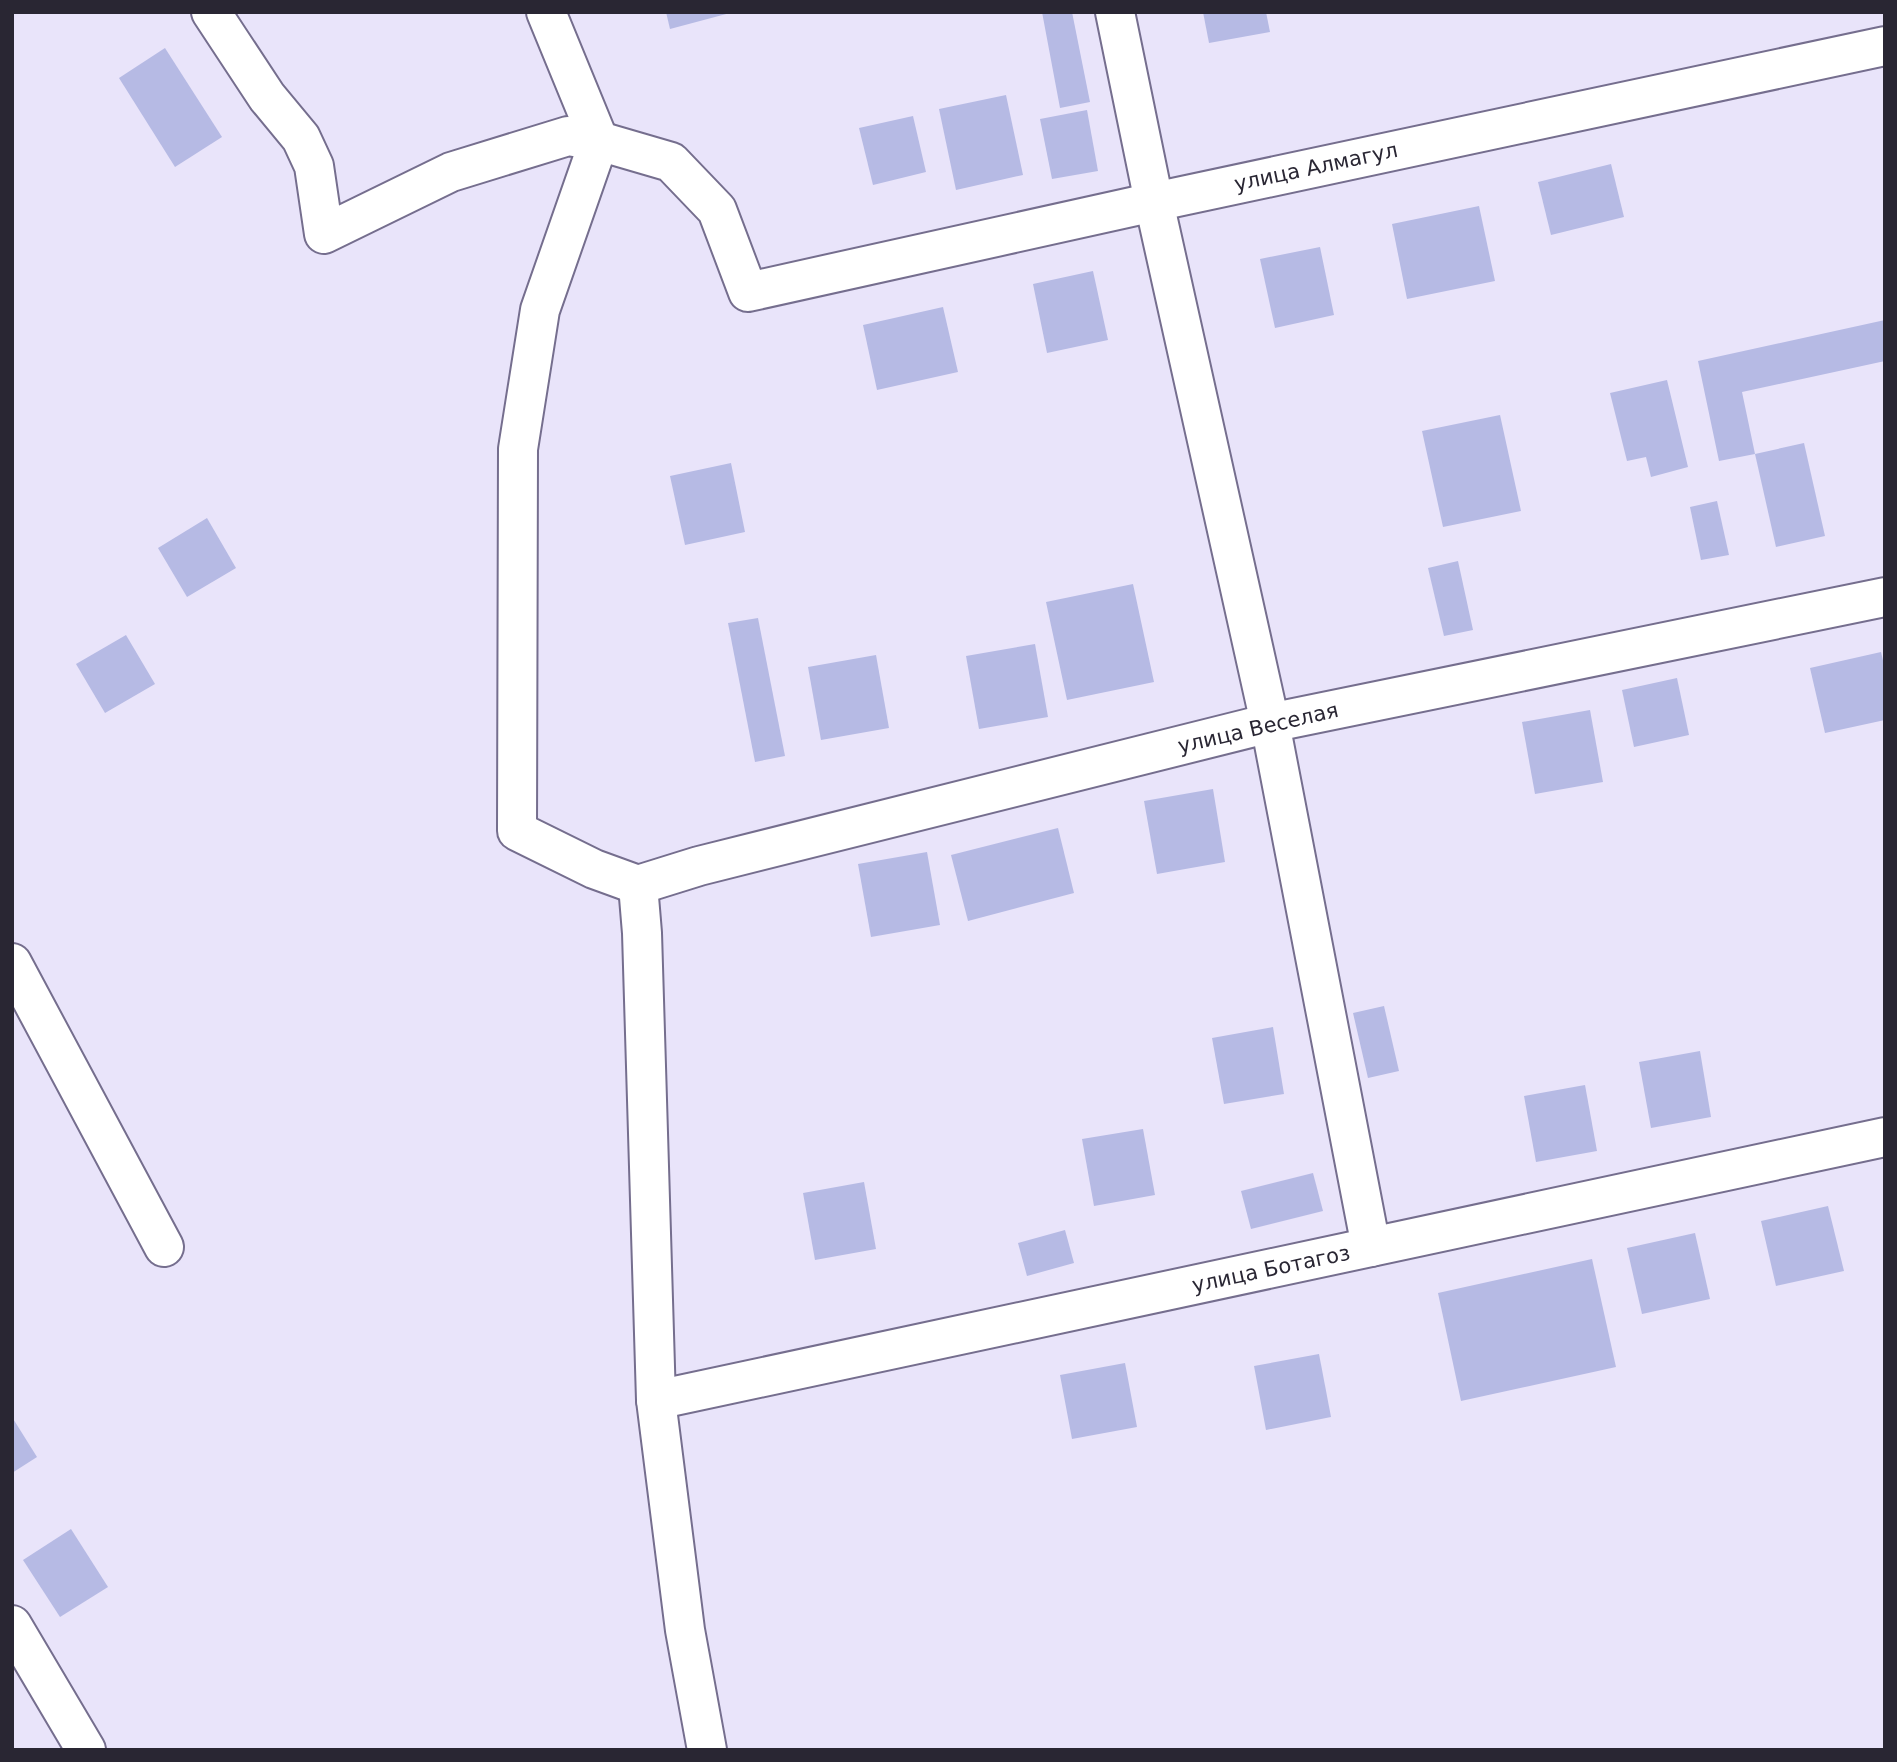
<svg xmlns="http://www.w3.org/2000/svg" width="1897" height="1762" viewBox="0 0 1897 1762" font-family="'DejaVu Sans',sans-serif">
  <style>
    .building { fill: #b6bae4 }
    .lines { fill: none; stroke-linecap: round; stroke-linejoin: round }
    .minor-casing { stroke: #756e8e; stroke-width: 42 }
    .minor { stroke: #fff; stroke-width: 38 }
    .labels { text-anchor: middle; stroke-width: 7; stroke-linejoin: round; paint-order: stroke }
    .street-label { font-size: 21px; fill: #292633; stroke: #fff }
  </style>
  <rect width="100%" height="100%" fill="#e9e4fa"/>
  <g class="building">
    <path d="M666,12H730V13L670,29Z"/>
    <path d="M1042,12H1072L1090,102L1060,108Z"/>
    <path d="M1203,12H1266L1270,32L1209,43Z"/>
    <path d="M165,48L222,137L175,167L119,78Z"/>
    <path d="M1006,95L1023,175L956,190L939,109Z"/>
    <path d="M1087,110L1098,171L1052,179L1040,119Z"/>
    <path d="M913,116L926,172L873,185L859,128Z"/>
    <path d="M1611,164L1624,217L1551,235L1538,182Z"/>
    <path d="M1479,206L1495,281L1407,299L1392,224Z"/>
    <path d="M1320,247L1334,315L1275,328L1260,259Z"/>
    <path d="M1093,271L1108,340L1047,353L1033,284Z"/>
    <path d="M943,307L958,372L877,390L863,325Z"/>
    <path d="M1885,320V361L1742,392L1755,454L1719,461L1698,361Z"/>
    <path d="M1667,380L1688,467L1651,477L1646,457L1627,461L1610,393Z"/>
    <path d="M1500,415L1521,511L1443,527L1422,431Z"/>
    <path d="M1804,443L1825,536L1776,547L1755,454Z"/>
    <path d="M731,463L745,532L685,545L670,476Z"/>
    <path d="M1717,501L1729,555L1701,560L1690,507Z"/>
    <path d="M207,518L236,568L187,597L158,548Z"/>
    <path d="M1458,561L1473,630L1444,636L1428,568Z"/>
    <path d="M1133,584L1154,682L1067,700L1046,602Z"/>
    <path d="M758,618L785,756L755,762L728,623Z"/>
    <path d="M126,635L155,684L105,713L76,664Z"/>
    <path d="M1035,644L1048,717L979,729L966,656Z"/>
    <path d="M1881,652L1885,669V720L1825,733L1810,668Z"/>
    <path d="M876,655L889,728L821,740L808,667Z"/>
    <path d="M1677,678L1689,735L1634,747L1622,690Z"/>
    <path d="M1590,710L1603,782L1535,794L1522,722Z"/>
    <path d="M1213,789L1225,862L1157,874L1144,801Z"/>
    <path d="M1058,828L1074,893L968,921L951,855Z"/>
    <path d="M927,852L940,925L871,937L858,864Z"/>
    <path d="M1384,1006L1399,1071L1368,1078L1353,1013Z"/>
    <path d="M1273,1027L1284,1094L1224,1104L1212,1038Z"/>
    <path d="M1700,1051L1711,1117L1651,1128L1639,1062Z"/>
    <path d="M1585,1085L1597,1151L1536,1162L1524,1096Z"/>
    <path d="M1143,1129L1155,1195L1094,1206L1082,1139Z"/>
    <path d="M1313,1173L1323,1211L1251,1229L1241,1191Z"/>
    <path d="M864,1182L876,1249L815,1260L803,1193Z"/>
    <path d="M1828,1206L1844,1271L1776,1286L1761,1221Z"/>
    <path d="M1065,1230L1074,1263L1027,1276L1018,1243Z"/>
    <path d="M1695,1233L1710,1299L1642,1314L1627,1248Z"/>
    <path d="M1592,1259L1616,1367L1461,1401L1438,1293Z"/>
    <path d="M1319,1354L1331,1417L1266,1430L1254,1366Z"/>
    <path d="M1125,1363L1137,1427L1072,1439L1060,1375Z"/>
    <path d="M12,1417L37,1457L12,1473Z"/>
    <path d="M71,1529L108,1587L60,1617L23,1560Z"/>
  </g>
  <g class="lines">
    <defs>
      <g id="minor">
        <path d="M211,12L267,97L301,138L314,166L324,234L451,172L568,136L599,141L671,162L717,210L748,292L1154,202L1885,46"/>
        <path d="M546,12L599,141L540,310L518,449L517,831L594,869L638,885"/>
        <path d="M1115,12L1154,202L1270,723L1371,1247"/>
        <path d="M638,885L699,866L1270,723L1885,597"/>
        <path d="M638,885L642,933L656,1400L685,1630L707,1750"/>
        <path d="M12,963L164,1247"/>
        <path d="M656,1400L1885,1137"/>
        <path d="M12,1625L86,1750"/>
      </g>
    </defs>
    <use href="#minor" class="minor-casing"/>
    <use href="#minor" class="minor"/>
  </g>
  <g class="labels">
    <g class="street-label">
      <text transform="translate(1316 167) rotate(-12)" y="7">улица Алмагул</text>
      <text transform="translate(1258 728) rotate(-13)" y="7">улица Веселая</text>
      <text transform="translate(1271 1269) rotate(-12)" y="7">улица Ботагоз</text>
    </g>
  </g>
  <rect width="1897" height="1762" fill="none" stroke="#292633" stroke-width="28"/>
</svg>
